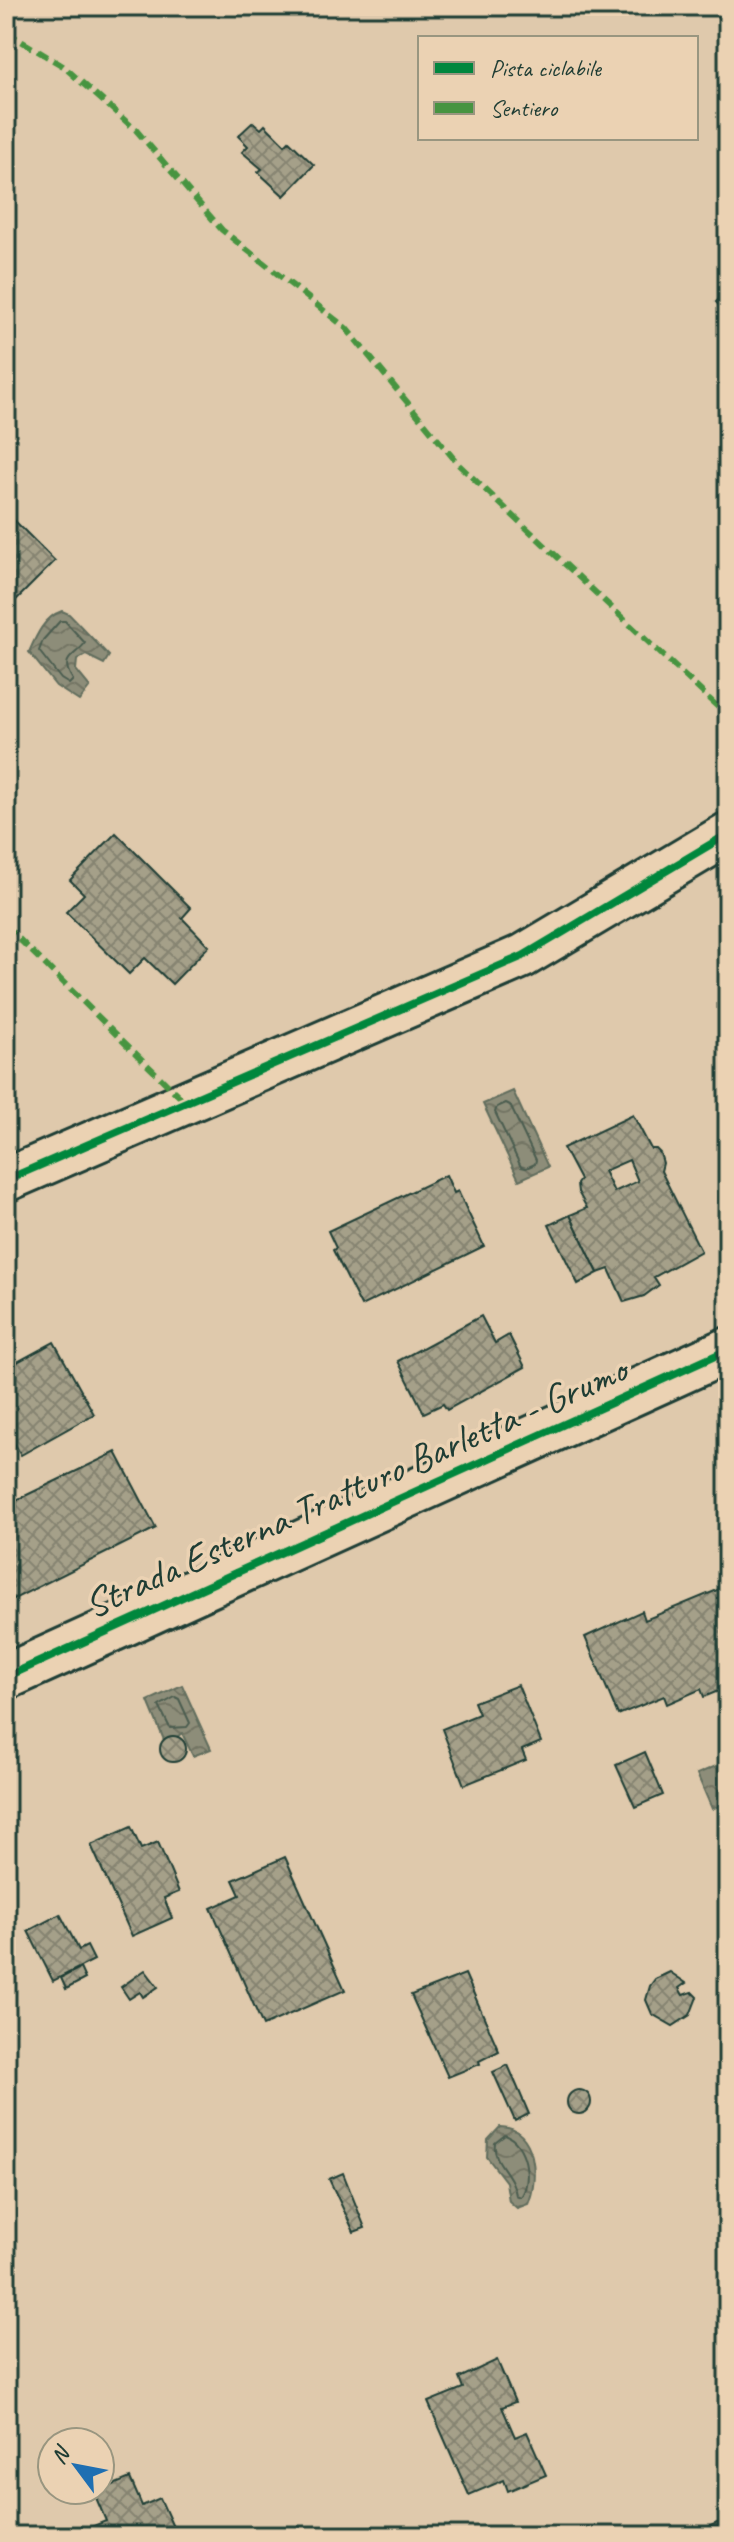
<svg xmlns="http://www.w3.org/2000/svg" width="734" height="2542" viewBox="0 0 734 2542" font-family="Caveat,sans-serif">
  <style>
    .water { fill: url(#water-waves); stroke: #616d5d; stroke-width: 2 }
    .lines { fill: none; stroke-linecap: round; stroke-linejoin: round }
    .shore { stroke: #4b5d50; stroke-width: 2 }
    .building { fill: url(#building-cross-hatch); stroke: #1f3d34; stroke-width: 2; fill-rule: evenodd }
    .street-casing { stroke: #1f3d34; stroke-width: 48 }
    .secondary-casing { stroke: #1f3d34; stroke-width: 50 }
    .street { stroke: #ebd2b3; stroke-width: 42 }
    .secondary { stroke: #ebd2b3; stroke-width: 44 }
    .quiet { stroke: #479441; stroke-width: 6; stroke-dasharray: 12 6; stroke-linecap: butt }
    .cycleway-casing { stroke: #ebd2b3; stroke-width: 13 }
    .cycleway { stroke: #00873e; stroke-width: 8 }
    .labels { text-anchor: middle; stroke-width: 7; stroke-linejoin: round; paint-order: stroke }
    .street-label { font-size: 40px; fill: #1f3d34; stroke: #ebd2b3 }
  </style>
  <defs>
    <pattern id="water-waves" width="16" height="10" patternUnits="userSpaceOnUse" patternTransform="scale(2)"><rect width="16" height="10" fill="#8d8d79"/><path d="M0 5q4-4 8 0t8 0" fill="none" stroke="#737464"/></pattern>
    <pattern id="building-cross-hatch" width="8" height="8" patternUnits="userSpaceOnUse" patternTransform="scale(2)"><rect width="8" height="8" fill="#a5a089"/><path d="M0 0l8 8M0 8l8-8" fill="none" stroke="#868471"/></pattern>
  </defs>
  <rect width="100%" height="100%" fill="#dfc9ac"/>
  <filter id="ink" filterUnits="userSpaceOnUse"><feTurbulence type="fractalNoise" baseFrequency=".0125" numOctaves="2"/><feDisplacementMap in="SourceGraphic" scale="16" xChannelSelector="R" yChannelSelector="G"/><feConvolveMatrix kernelMatrix="1 2 1 2 8 2 1 2 1" color-interpolation-filters="sRGB"/></filter>
  <g filter="url(#ink)">
    <g class="water">
      <path d="M62,611L69,614L109,656L104,664L86,655L77,660L76,670L90,687L79,701L56,686L29,652C36,636 44,617 62,611Z"/>
      <path d="M513,1091L548,1167L519,1180L483,1104Z"/>
      <path d="M182,1685L211,1749L193,1756L182,1733L177,1737H169L164,1740L148,1701Z"/>
      <path d="M728,1761V1802L712,1809L697,1774Z"/>
      <path d="M500,2127C537,2127 539,2180 528,2204L517,2208L509,2201L506,2182L487,2157L488,2140Z"/>
    </g>
    <g class="lines">
      <g class="shore">
        <path d="M60,621H65L85,643C75,657 58,657 73,680L69,684L61,679L39,651L43,640Z"/>
        <path d="M506,1103L510,1105L536,1160L535,1164L526,1168L521,1167L495,1112L497,1107Z"/>
        <path d="M175,1697L179,1699L190,1723L187,1727L170,1728L159,1706Z"/>
        <path d="M505,2135C526,2142 533,2180 521,2197L516,2195C513,2172 492,2163 495,2143Z"/>
      </g>
    </g>
    <g class="building">
      <path d="M253,122L261,129L265,125L285,145L289,141L314,165L284,196L258,172L262,169L242,152L248,146L238,136Z"/>
      <path d="M728,291V315L716,302Z"/>
      <path d="M6,512L55,561L16,600L9,593L6,595Z"/>
      <path d="M116,833L191,908L182,918L209,946L172,984L145,958L129,974L66,912L84,894L70,880Z"/>
      <path d="M633,1115L651,1149H656L660,1153L663,1163L661,1171L701,1251L654,1277L659,1285L644,1296L624,1302L609,1269L598,1273L570,1215L587,1208L578,1192L577,1184L580,1180L563,1148ZM629,1160L638,1181L614,1192L604,1171Z"/>
      <path d="M446,1175L454,1193L458,1191L484,1246L361,1306L333,1250L336,1248L328,1231Z"/>
      <path d="M570,1215L598,1273L578,1284L549,1225Z"/>
      <path d="M481,1316L495,1343L509,1335L525,1367L447,1410L443,1404L424,1413L398,1361Z"/>
      <path d="M54,1342L94,1414L21,1455L6,1429V1368Z"/>
      <path d="M116,1452L156,1528L6,1603V1505Z"/>
      <path d="M722,1588L728,1602V1687L704,1697L701,1689L667,1704L664,1696L618,1715L585,1637L642,1611L645,1620Z"/>
      <path d="M518,1685L541,1742L522,1750L526,1760L464,1785L442,1729L479,1714L474,1702Z"/>
      <circle cx="173" cy="1749" r="13"/>
      <path d="M645,1752L663,1795L635,1807L616,1765Z"/>
      <path d="M131,1827L141,1849L158,1842L179,1892L164,1898L172,1918L132,1936L91,1845Z"/>
      <path d="M285,1857L345,1990L263,2026L211,1908L240,1895L233,1880Z"/>
      <path d="M60,1914L79,1950L87,1946L94,1960L53,1981L28,1931Z"/>
      <path d="M80,1968L85,1979L66,1989L61,1978Z"/>
      <path d="M145,1970L158,1987L143,1997L140,1992L129,1999L121,1987Z"/>
      <path d="M670,1972L686,1983L679,1988L683,1995L692,1992L697,1997L690,2015L673,2026L652,2014L646,2000L650,1986L655,1979Z"/>
      <path d="M465,1974L499,2051L479,2061L480,2064L448,2077L411,1995Z"/>
      <path d="M508,2065L529,2114L515,2121L493,2072Z"/>
      <circle cx="579" cy="2102" r="12"/>
      <path d="M343,2173L365,2228L354,2232L329,2179Z"/>
      <path d="M497,2360L515,2402L502,2407L515,2437L527,2432L546,2475L508,2491L504,2480L469,2495L428,2402L463,2388L459,2378Z"/>
      <path d="M130,2478L142,2506L160,2498L177,2536H77L76,2533L106,2521L94,2493Z"/>
      <path d="M719,2522L725,2536H689Z"/>
    </g>
    <g class="lines">
      <defs>
        <path id="street" d="M6,1180L523,956L728,834"/>
        <path id="secondary" d="M6,1677L728,1350"/>
      </defs>
      <use href="#street" class="street-casing"/>
      <use href="#secondary" class="secondary-casing"/>
      <use href="#street" class="street"/>
      <use href="#secondary" class="secondary"/>
      <g class="quiet">
        <path d="M11,35L13,6"/>
        <path d="M6,37L11,35L63,66L136,130L222,230L346,328L459,465L720,709L728,720"/>
        <path d="M6,926L185,1102"/>
      </g>
      <defs>
        <g id="cycleway">
          <path d="M6,1180L523,956L728,834"/>
          <path d="M6,1677L728,1350"/>
        </g>
      </defs>
      <use href="#cycleway" class="cycleway-casing"/>
      <use href="#cycleway" class="cycleway"/>
    </g>
  </g>
  <g class="labels">
    <g class="street-label">
      <text transform="translate(355 1486) rotate(-24)" y="14">Strada Esterna Tratturo Barletta - Grumo</text>
    </g>
  </g>
  <rect width="734" height="2542" fill="none" stroke="#ebd2b3" stroke-width="32"/>
  <rect x="16" y="16" width="702" height="2510" fill="none" stroke="#1f3d34" stroke-width="3" filter="url(#ink)"/>
  <rect x="418" y="36" width="280" height="104" fill="#ebd2b3" stroke="#999680" stroke-width="2"/>
  <rect x="434" y="62" width="40" height="12" fill="#00873e" stroke="#999680" stroke-width="2"/>
  <text x="490" y="76" font-size="24" fill="#1f3d34">Pista ciclabile</text>
  <rect x="434" y="102" width="40" height="12" fill="#479441" stroke="#999680" stroke-width="2"/>
  <text x="490" y="116" font-size="24" fill="#1f3d34">Sentiero</text>
  <g transform="translate(76 2466) rotate(302)"><circle r="38" fill="#ebd2b3" stroke="#999680" stroke-width="2"/>
  <path d="M0-6L14 30L0 20L-14 30Z" fill="#1f6fb2"/>
  <text y="-12" font-size="22" font-weight="bold" text-anchor="middle" fill="#1f3d34">N</text>
  </g>
</svg>
